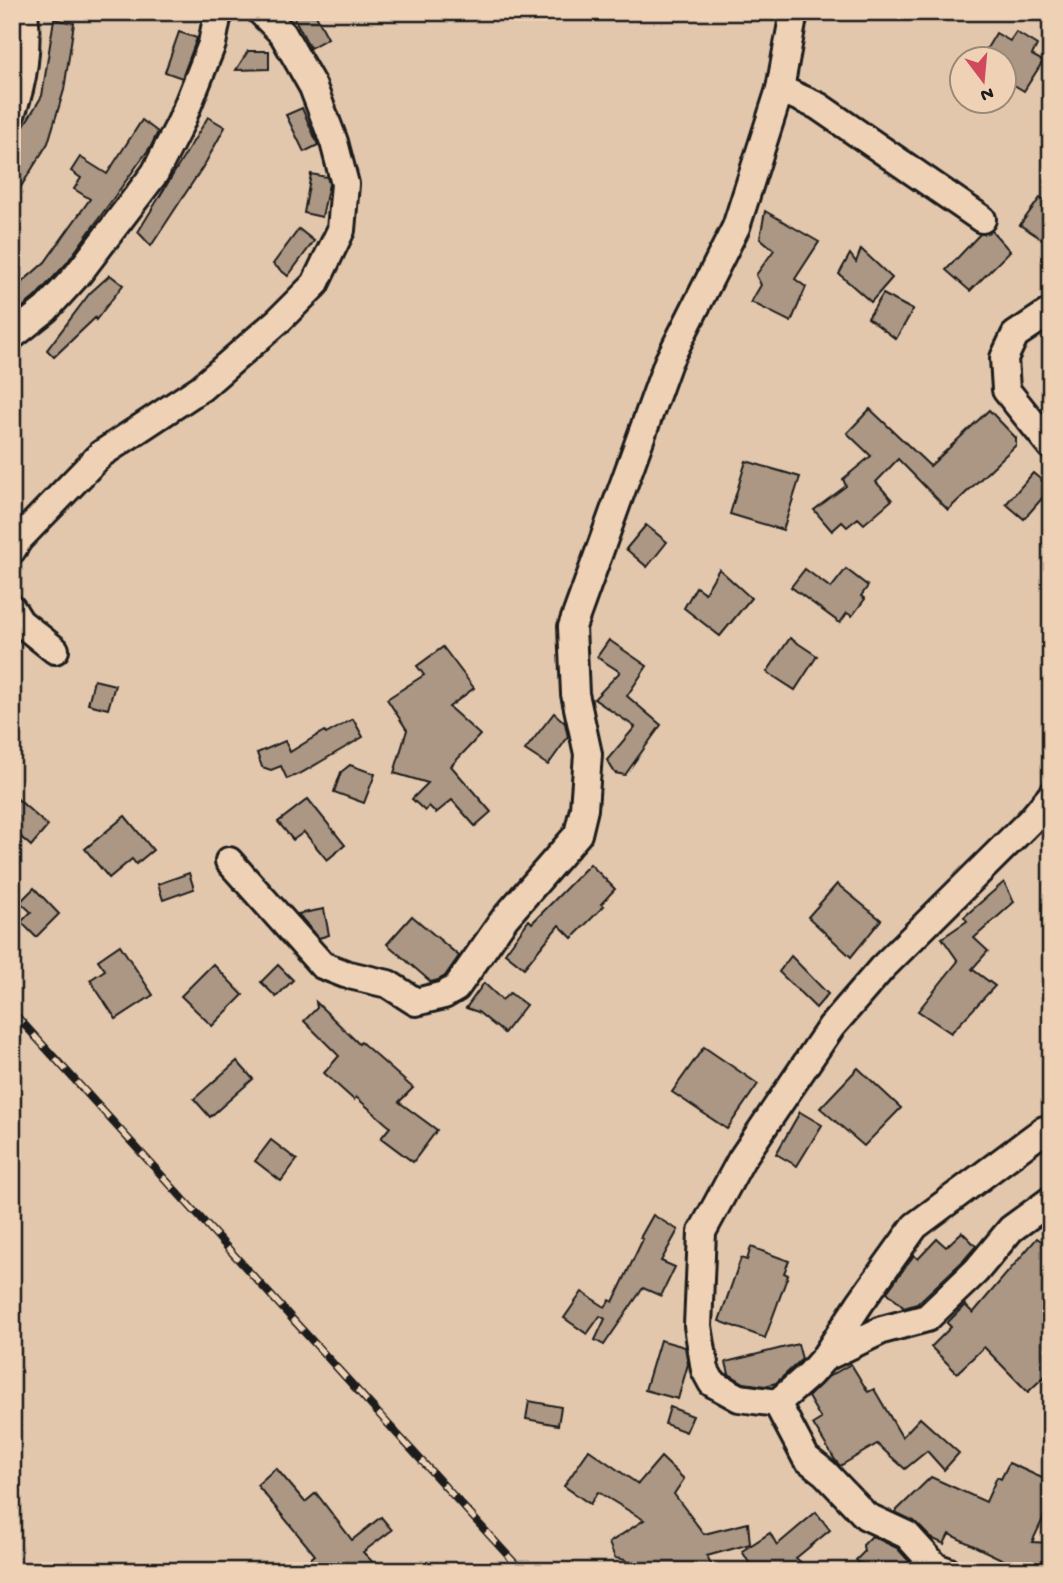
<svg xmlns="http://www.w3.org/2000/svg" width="1063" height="1583" viewBox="0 0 1063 1583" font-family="'Gochi Hand',sans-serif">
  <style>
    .building { fill: #ab9784; stroke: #1c1c1c; stroke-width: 2 }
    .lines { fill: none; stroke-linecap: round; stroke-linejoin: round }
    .minor-casing { stroke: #1c1c1c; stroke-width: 32 }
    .minor { stroke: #efd2b6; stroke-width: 26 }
    .rail-casing { stroke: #1c1c1c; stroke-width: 8 }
    .rail { stroke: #efd2b6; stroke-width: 5; stroke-dasharray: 16; stroke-linecap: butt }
  </style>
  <rect width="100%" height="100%" fill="#e2c7ad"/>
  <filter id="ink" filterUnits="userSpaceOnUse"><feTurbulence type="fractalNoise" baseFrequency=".0143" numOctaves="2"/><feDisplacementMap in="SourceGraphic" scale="14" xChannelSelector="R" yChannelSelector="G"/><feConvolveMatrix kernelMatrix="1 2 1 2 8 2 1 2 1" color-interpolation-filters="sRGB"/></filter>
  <g filter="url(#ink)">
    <g class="building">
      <path d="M291,12H314L328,38L310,48Z"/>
      <path d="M54,19L74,23L64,90L48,143L12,201V145L42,96Z"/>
      <path d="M179,32L197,38L182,78L165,72Z"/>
      <path d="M1016,32L1037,45L1032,55L1043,61L1024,91L1004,79V60H980L996,33L1010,41Z"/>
      <path d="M248,51H269V69L236,70Z"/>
      <path d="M302,108L318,145L304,152L286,115Z"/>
      <path d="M208,117L225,127L206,162L151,246L138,232Z"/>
      <path d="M142,120L158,132L151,146L66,264L35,297L12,316V291L45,262L90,199L74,189L81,178L71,171L80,157L107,174Z"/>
      <path d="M311,174L327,177L329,184L322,217L304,213Z"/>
      <path d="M1040,198L1051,204V245L1020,225Z"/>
      <path d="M765,211L819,242L795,279L806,287L791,322L751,302L761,285L756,275L774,250L760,238Z"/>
      <path d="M299,229L314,241L288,276L273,264Z"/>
      <path d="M992,231L1010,251L970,291L946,270L980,234Z"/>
      <path d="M861,249L892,278L871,302L839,274L850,254L856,262Z"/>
      <path d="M110,275L123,285L96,320L95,318L54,357L47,350L90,293Z"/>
      <path d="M883,294L913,310L896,339L868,318Z"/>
      <path d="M870,409L930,466L989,410L1016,438V445L948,510L898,459L876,482L892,500L864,524L858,518L847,527L842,522L832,531L814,510L846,486L843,479L871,456L847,433Z"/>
      <path d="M746,461L800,477L783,530L730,514Z"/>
      <path d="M1033,473L1051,488L1024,519L1006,504Z"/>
      <path d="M646,525L667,542L647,567L626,549Z"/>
      <path d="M719,569L751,598L720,636L684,608L696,587L705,593Z"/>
      <path d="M805,569L831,588L846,569L868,586L861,596L865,599L852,616L847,613L840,623L791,587Z"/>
      <path d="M790,638L817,656L795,690L767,672Z"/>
      <path d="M609,640L647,666L627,696L661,725L625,775L615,773L607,760L635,727L594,699L620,672L597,657Z"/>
      <path d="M443,647L474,688L449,707L480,735L451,766L491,812L475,826L452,800L436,813L429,806L425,811L412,799L428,783L394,773L407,730L387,699L424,675L417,666Z"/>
      <path d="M94,680L115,685L108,709L88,704Z"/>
      <path d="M554,713L565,723L568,737L548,765L525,750Z"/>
      <path d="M353,719L363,737L303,772L287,779L281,766L271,770L262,767L257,753L285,741L290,752L324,731L326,734Z"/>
      <path d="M350,765L375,774L364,803L334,792L341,772Z"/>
      <path d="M12,794L48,826L31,846L12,829Z"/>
      <path d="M308,799L345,845L327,860L304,832L293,840L278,822Z"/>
      <path d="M125,816L153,850L136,864L132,859L109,878L85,849Z"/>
      <path d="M590,864L615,889L601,904L604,906L572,938L559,925L524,968L505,953L529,920L532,923Z"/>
      <path d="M189,873L194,889L163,900L158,884Z"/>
      <path d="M1004,882L1014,902L974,938L988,951L972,969L995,986L951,1033L918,1011L958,961L942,938L967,921L964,917Z"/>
      <path d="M837,884L881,920L851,957L808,917Z"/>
      <path d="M34,888L59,914L36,937L21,922L31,912L20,902Z"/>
      <path d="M324,909L329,935L319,938L298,914Z"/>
      <path d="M412,916L459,956L445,976L438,980L431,982L387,944Z"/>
      <path d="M120,945L153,995L116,1019L90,980L105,970L98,960Z"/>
      <path d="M791,956L828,994L816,1008L779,972Z"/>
      <path d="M213,964L243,995L212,1026L181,996Z"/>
      <path d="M278,965L293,980L276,997L261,982Z"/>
      <path d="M484,983L502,1000L510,993L526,1005L504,1033L478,1012L466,1008Z"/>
      <path d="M316,1002L359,1044L361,1042L413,1088L399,1102L437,1130L413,1162L381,1138L390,1127L356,1097L354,1100L324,1073L339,1056L304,1021L317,1008Z"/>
      <path d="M704,1047L758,1084L727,1129L672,1092Z"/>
      <path d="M237,1061L253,1079L210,1117L194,1099Z"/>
      <path d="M858,1068L901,1108L864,1146L820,1108Z"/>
      <path d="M800,1112L822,1125L797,1166L776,1154Z"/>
      <path d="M271,1140L297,1160L281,1181L255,1161Z"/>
      <path d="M653,1215L678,1230L661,1261L675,1267L661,1296L643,1288L604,1345L595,1340L605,1319L600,1316L587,1334L564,1318L582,1292L605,1307L610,1300L613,1302L643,1239L640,1238Z"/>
      <path d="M962,1232L976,1246L964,1260L917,1304L904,1308L887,1292L914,1255L918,1259L937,1239L946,1247Z"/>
      <path d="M1037,1238L1051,1248V1370L1028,1392L984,1347L957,1373L931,1347L951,1327L947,1323L965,1305L973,1313Z"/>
      <path d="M751,1247L789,1261L784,1273L788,1275L765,1338L719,1321L741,1258L747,1260Z"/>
      <path d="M660,1340L685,1347L688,1364L678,1399L645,1390Z"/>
      <path d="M798,1344L802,1359L776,1383L765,1386L744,1383L729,1374L726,1362Z"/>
      <path d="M851,1364L868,1392L874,1389L902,1437L920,1418L959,1453L944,1470L927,1451L905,1469L877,1444L840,1466L835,1460L813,1424L821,1419L808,1397L828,1377Z"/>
      <path d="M529,1401L561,1407L558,1425L526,1419Z"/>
      <path d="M670,1407L693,1416L686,1432L665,1424Z"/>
      <path d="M589,1450L638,1484L661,1457L684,1479L674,1494L704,1534L748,1523L750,1544L707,1556L715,1571H636L625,1560L615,1558L609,1543L644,1520L598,1492L590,1504L564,1486Z"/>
      <path d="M1009,1463L1051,1482V1502L1032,1542L1051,1543V1567L1014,1565L949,1534L944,1544L931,1538L914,1521L895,1512L931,1477L986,1502L997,1477L1001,1479Z"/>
      <path d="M276,1468L305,1502L316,1493L352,1540L381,1517L392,1530L363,1552L381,1571H295L315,1555L257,1485Z"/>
      <path d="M816,1512L830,1530L796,1558L811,1571H754L742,1551L770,1533L777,1545Z"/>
      <path d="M872,1536L897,1548L918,1571H867L856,1560L864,1552L863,1545Z"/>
    </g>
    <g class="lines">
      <defs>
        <g id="minor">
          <path d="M780,89L818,106L982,219"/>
          <path d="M12,112C24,81 28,45 24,12"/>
          <path d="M1051,311L1015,335L1004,358L1006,390L1051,446"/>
          <path d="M12,336L46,309L78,274L155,173L181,122L212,44L217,18L221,12"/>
          <path d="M12,550L19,539L101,454L201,388L279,320L315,284L341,230L345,184L334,142L313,87L283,34L261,12"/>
          <path d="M12,609L20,622L55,650"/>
          <path d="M229,861L322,965L345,974L388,984L416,1002L444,995L456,988L505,918L578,834L584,809L588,754L575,694L572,627L668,362L736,227L780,89L794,12"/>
          <path d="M826,1357L882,1330L927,1318L976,1271L1011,1229L1051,1200"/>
          <path d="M777,1403L810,1374L824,1358L860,1303L915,1226L1044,1130"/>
          <path d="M947,1571L936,1567L907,1535L866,1516L825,1473L806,1458L777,1403L739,1398L712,1383L705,1370L698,1326L702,1232L741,1160L831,1027L882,968L1030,821L1051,796"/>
        </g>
      </defs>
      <use href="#minor" class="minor-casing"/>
      <use href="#minor" class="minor"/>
      <defs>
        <path id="rail" d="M12,1011L522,1571"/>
      </defs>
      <use href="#rail" class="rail-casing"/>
      <use href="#rail" class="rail"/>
    </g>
  </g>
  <rect width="1063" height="1583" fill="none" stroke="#efd2b6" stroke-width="42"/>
  <rect x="21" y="21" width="1021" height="1541" fill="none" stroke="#1c1c1c" stroke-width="2.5" filter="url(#ink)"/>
  <g transform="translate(983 80) rotate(164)"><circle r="33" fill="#efd2b6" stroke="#9b8978" stroke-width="2"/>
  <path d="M0-5L12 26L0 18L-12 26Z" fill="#d1495b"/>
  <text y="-10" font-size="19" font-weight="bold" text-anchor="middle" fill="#1c1c1c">N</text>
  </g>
</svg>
